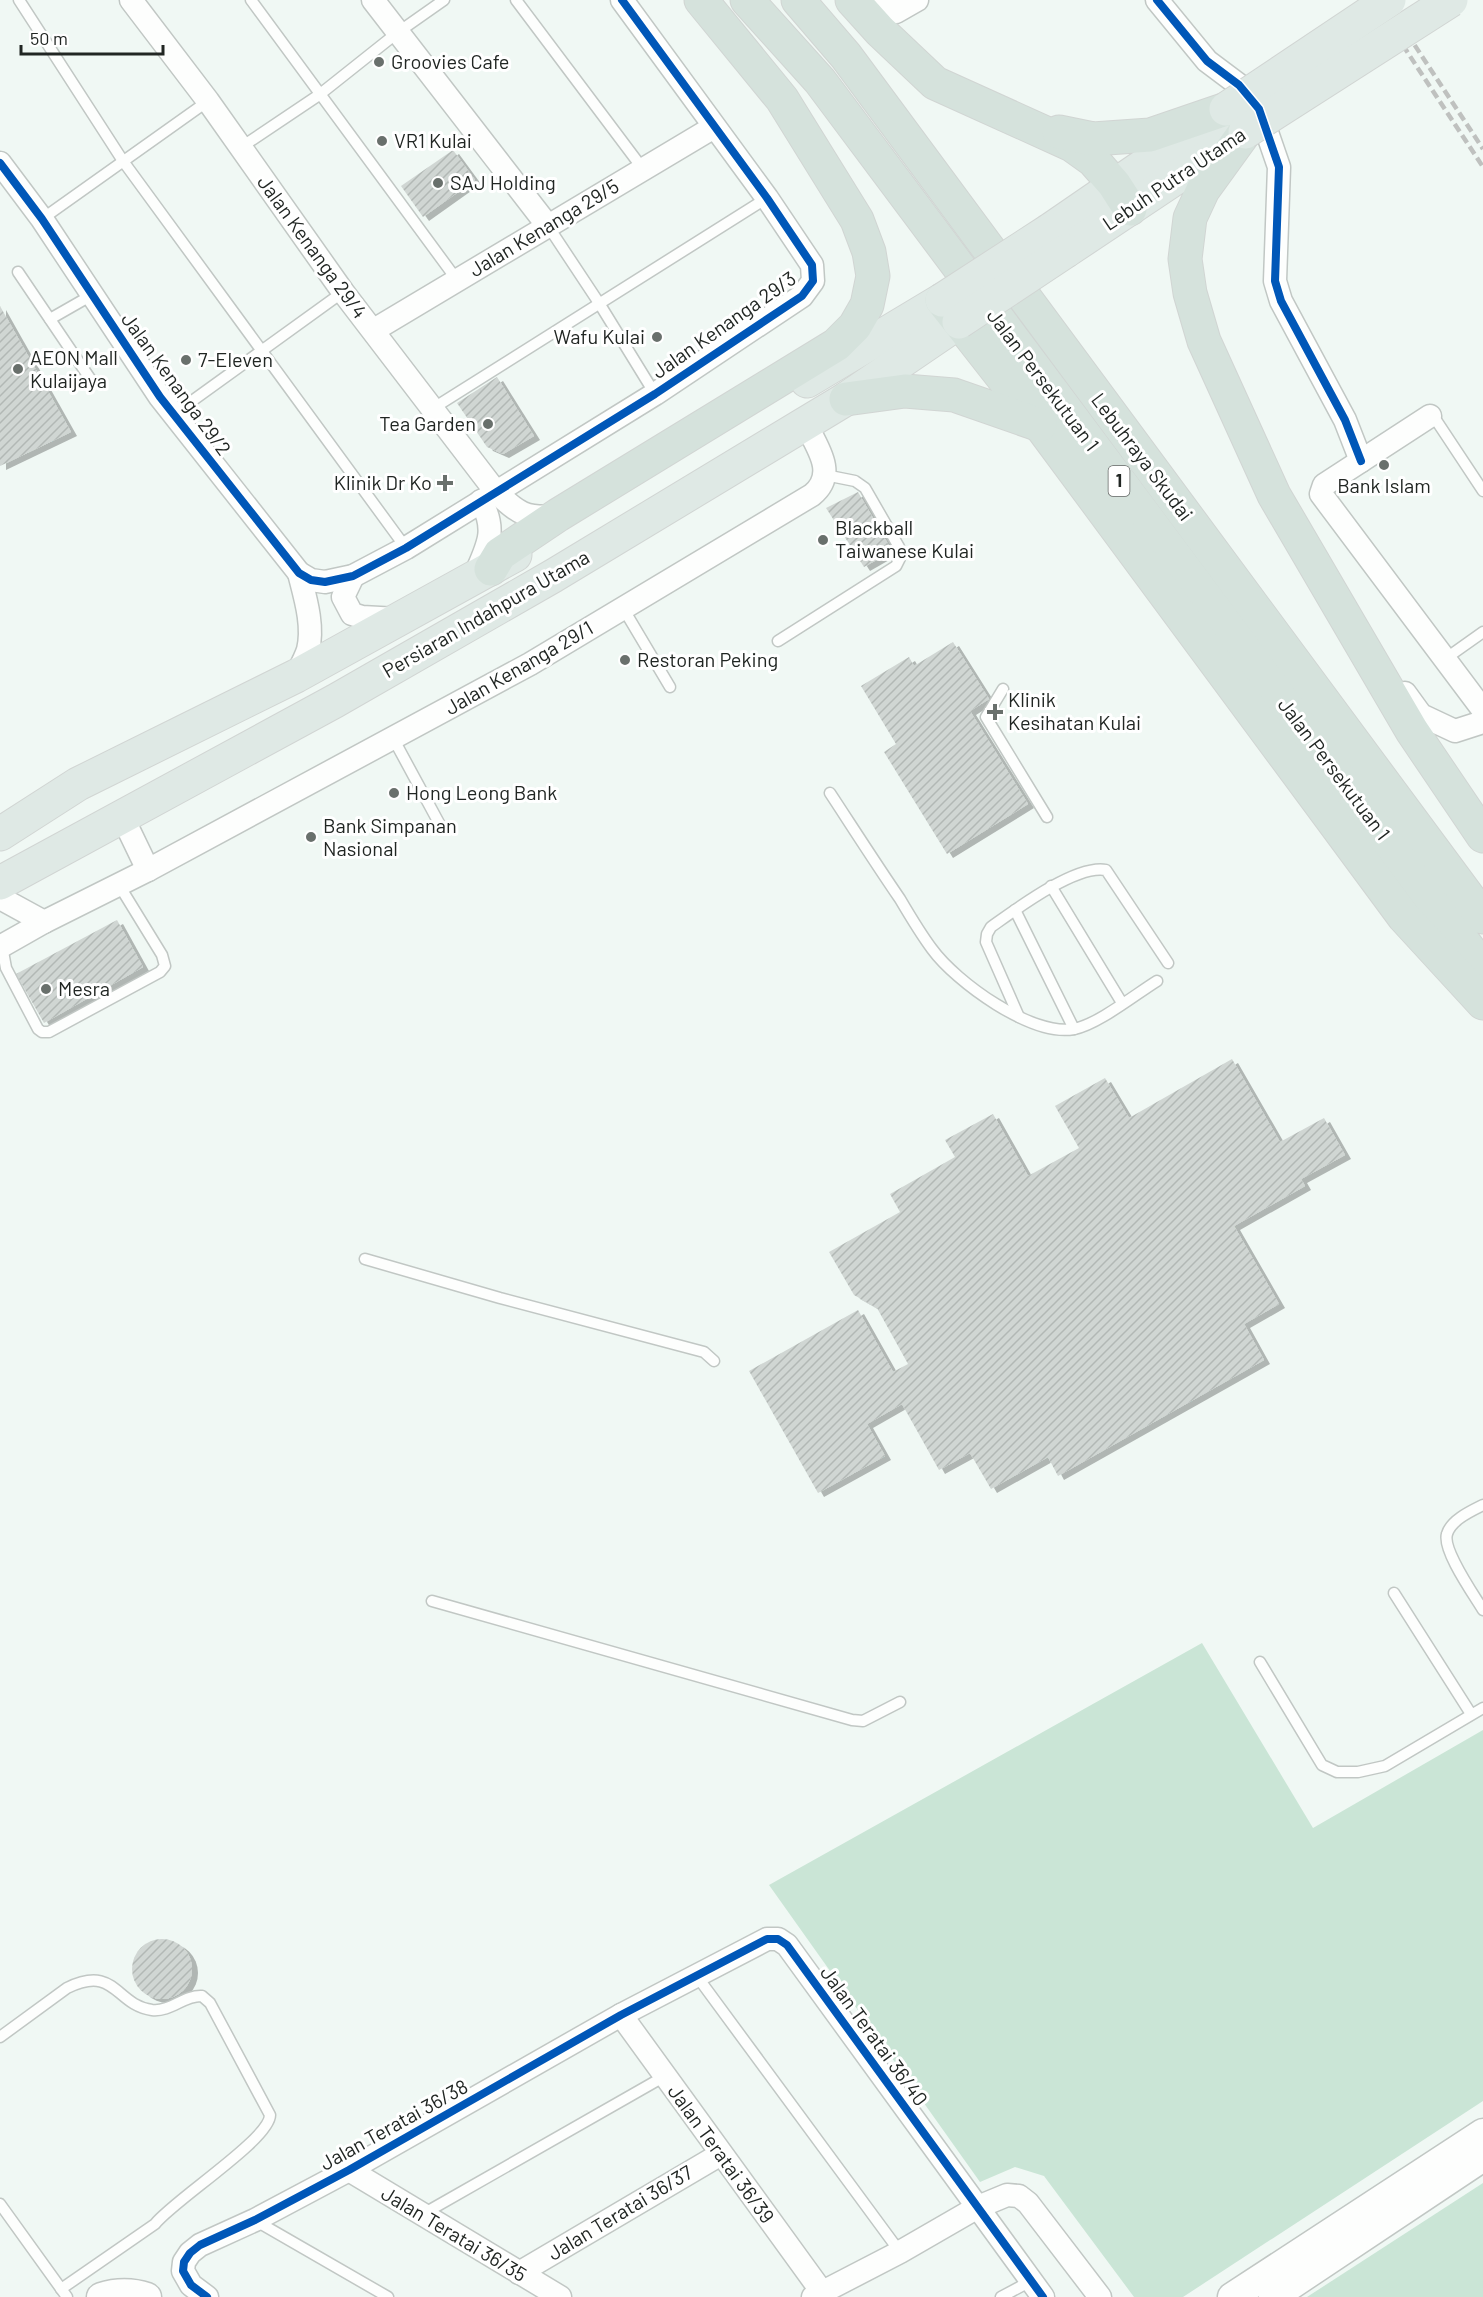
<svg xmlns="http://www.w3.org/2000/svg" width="1483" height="2297" viewBox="0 0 1483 2297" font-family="Barlow,sans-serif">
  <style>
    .grass { fill: #cae5d6 }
    .building { fill: url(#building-hatch); filter: url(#shadow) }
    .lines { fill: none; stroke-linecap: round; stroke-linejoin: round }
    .service-casing { stroke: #c1c7c4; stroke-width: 13 }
    .minor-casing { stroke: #c1c7c4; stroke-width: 25 }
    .tertiary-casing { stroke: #c1c7c4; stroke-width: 31 }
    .primary-casing { stroke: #d1d5d3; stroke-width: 35 }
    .trunk-casing { stroke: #d1d5d3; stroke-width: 35 }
    .service { stroke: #fdfefd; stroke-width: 10 }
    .minor { stroke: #fdfefd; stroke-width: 22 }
    .tertiary { stroke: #fdfefd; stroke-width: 28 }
    .primary { stroke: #dfe9e5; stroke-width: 33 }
    .trunk { stroke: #d5e2dc; stroke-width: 33 }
    .rail { stroke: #bfc1bf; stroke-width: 4.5; stroke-dasharray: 9 4.5; stroke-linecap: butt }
    .primary-bridge-casing { stroke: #d1d5d3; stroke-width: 35; stroke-linecap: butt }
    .primary-bridge { stroke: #dfe9e5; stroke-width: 33 }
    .cycleway-casing { stroke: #fff; stroke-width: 11 }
    .cycleway { stroke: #0057b8; stroke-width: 8 }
    .poi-dot { fill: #69706c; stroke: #fff; stroke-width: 2 }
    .labels { text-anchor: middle; stroke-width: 6; stroke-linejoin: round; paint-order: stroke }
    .shield { fill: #fff; stroke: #646765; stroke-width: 1.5 }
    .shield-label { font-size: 18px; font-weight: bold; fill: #212623 }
    .poi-label { font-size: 20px; fill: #212623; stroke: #fff; text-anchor: start }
    .street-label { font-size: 20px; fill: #212623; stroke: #fff }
  </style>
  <defs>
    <pattern id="building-hatch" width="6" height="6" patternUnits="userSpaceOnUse" patternTransform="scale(1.5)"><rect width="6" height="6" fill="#d0d6d3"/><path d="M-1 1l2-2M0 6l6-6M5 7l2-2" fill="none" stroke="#b2b8b5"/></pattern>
    <filter id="shadow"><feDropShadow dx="6" dy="4" stdDeviation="0" flood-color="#0004"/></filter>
  </defs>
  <rect width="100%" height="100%" fill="#f0f8f4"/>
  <g class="grass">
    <path d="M1202,1643L1313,1828L1483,1730V2101L1183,2297H1134L1044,2176L1015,2167L980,2182L769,1885Z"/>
    <path d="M1483,2183V2297H1307Z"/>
  </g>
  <g class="building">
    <path d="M453,150L475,180L423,217L401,186Z"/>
    <path d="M0,306L71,432L0,466Z"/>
    <path d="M497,377L534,436L503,454L487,447L457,403Z"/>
    <path d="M858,492L892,551L864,567L826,508Z"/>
    <path d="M953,642L989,699L970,711L1028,804L947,854L884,752L896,744L861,686L909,657L914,666Z"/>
    <path d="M117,920L143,967L44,1023L16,974Z"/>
    <path d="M1232,1059L1280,1142L1324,1118L1345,1155L1301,1179L1305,1186L1234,1226L1279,1304L1244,1324L1264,1360L1058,1476L1048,1457L991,1489L970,1453L939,1470L902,1404L867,1424L885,1456L818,1493L749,1371L858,1310L893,1372L908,1364L877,1308L854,1295L829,1252L900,1212L890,1194L955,1157L945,1140L993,1114L1028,1176L1079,1148L1055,1106L1105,1078L1129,1118Z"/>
    <circle cx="162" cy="1969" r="30"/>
  </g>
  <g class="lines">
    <defs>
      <g id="service">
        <path d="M19,0L123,161L406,548"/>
        <path d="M251,0L457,280"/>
        <path d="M516,0L643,169"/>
        <path d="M240,148L319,95L397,33L444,0"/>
        <path d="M42,219L208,101"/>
        <path d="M548,226L599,303L655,394"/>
        <path d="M18,272L91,380"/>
        <path d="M50,319L92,295"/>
        <path d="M432,409L767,198"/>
        <path d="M174,414L343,292"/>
        <path d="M1430,416L1434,417L1483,491"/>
        <path d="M623,608L670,687"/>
        <path d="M778,641L896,566L900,558L899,547L865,488L855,481L825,475"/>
        <path d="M1445,659L1483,632"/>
        <path d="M1003,689L986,717L1047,817"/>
        <path d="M393,738L439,823"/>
        <path d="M830,793C853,828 876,864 900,899C910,916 920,933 932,949C956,982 1032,1037 1074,1029C1097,1025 1136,994 1157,981"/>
        <path d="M1051,886L1122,1003"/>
        <path d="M1015,910L1074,1029"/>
        <path d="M2,946L6,968L38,1029L42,1032H49L160,972L165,966L162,955L119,885"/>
        <path d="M1019,1017L986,942L987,934L991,927C1015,910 1076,864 1106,870L1168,963"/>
        <path d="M365,1259L500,1298L704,1352L714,1361"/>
        <path d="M1483,1505C1471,1511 1451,1520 1447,1534C1442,1550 1474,1595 1483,1610"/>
        <path d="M1394,1593L1471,1714"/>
        <path d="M432,1601L852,1720L863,1721L900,1702"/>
        <path d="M1260,1662L1322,1765L1337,1772H1358L1385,1766L1483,1708"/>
        <path d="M696,1975L900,2252"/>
        <path d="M0,2037L67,1988C116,1964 115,2005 152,2010C171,2012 184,1995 202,1996L210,2003L270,2115C270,2139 174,2200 155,2224L61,2289"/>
        <path d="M0,2204L67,2297"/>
        <path d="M423,2214L665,2076"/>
        <path d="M256,2221L388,2297"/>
        <path d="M1001,2297L1031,2281"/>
      </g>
      <g id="minor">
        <path d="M131,0L208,101L343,292L496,492C517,513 526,519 557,516"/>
        <path d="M373,0L548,226"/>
        <path d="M881,0L889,9L896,12L917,0"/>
        <path d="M1157,0L1207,61L1239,85L1259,109L1279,167L1275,281L1281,301L1345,420L1361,461"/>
        <path d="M0,163L42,219L160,397L299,573L311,580L325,582L353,576L406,548L655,394L802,296L813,281L812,265L767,198L622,0"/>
        <path d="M374,330L714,127"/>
        <path d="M1430,416L1324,485L1321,494L1483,710"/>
        <path d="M476,573C488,545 497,530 481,501"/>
        <path d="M353,576L343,597L352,614L362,617L398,619"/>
        <path d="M296,676C300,668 305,659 308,650C314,625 305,597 299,573"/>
        <path d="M1405,693L1421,715L1455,731L1483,722"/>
        <path d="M122,816L148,870"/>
        <path d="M0,898L44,922"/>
        <path d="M0,947L44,922L148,870L530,664L812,495C838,474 817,447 805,423"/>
        <path d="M621,2015L822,2292"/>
        <path d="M349,2170L560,2297"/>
        <path d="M519,2273L721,2154"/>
        <path d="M207,2297L191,2285L183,2271L184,2262L190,2253L200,2245L255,2220L349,2170L621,2015L767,1939H778L787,1945L1043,2297"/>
        <path d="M813,2297L900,2252L978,2207L1007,2195L1019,2196L1028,2203L1100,2297"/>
      </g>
      <g id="tertiary">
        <path d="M101,2297C117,2292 132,2292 147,2297"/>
        <path d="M1232,2297L1483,2133"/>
        <path d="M1273,2297L1483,2157"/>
      </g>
      <g id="primary">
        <path d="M1050,230L1210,120"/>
        <path d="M1066,251L1243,133"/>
        <path d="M807,381L942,300"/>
        <path d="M0,834L78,784L296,676L515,555"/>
        <path d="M0,883L335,701L553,576L846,399L959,322"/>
      </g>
      <g id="trunk">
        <path d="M747,0L820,81L1483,968"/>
        <path d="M798,0L846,56L1483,917"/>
        <path d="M852,0L880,31L935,83L1072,145L1093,160L1114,184L1130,209"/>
        <path d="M1059,132L1093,139L1150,135L1226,109"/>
        <path d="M1245,132L1203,190L1190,218L1185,259L1190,293L1204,341L1274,495L1412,731L1483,836"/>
        <path d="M942,300L1040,425L1404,917L1483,1003"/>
        <path d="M846,399L905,391L954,395L1040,425"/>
        <path d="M491,569L500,554L558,515L836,345L855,326L867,305L873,276L869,252L857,220L782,99L701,0"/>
      </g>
    </defs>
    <use href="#service" class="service-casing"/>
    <use href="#minor" class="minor-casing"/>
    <use href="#tertiary" class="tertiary-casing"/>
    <use href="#primary" class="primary-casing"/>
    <use href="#trunk" class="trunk-casing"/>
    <use href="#service" class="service"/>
    <use href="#minor" class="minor"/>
    <use href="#tertiary" class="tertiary"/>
    <use href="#primary" class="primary"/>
    <use href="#trunk" class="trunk"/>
    <g class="rail">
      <path d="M1373,0L1483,167"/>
      <path d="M1385,0L1483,149"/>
    </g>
    <defs>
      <g id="primary-bridge">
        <path d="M1226,109L1389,0"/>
        <path d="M1245,132L1451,0"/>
        <path d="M942,300L1050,230"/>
        <path d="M959,322L1066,251"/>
      </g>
    </defs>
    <use href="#primary-bridge" class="primary-bridge-casing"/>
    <use href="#primary-bridge" class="primary-bridge"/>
    <defs>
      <g id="cycleway">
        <path d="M1157,0L1207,61L1239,85L1259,109L1279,167L1275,281L1281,301L1345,420L1361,461"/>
        <path d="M0,163L42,219L160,397L299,573L311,580L325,582L353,576L406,548L655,394L802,296L813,281L812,265L767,198L622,0"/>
        <path d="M207,2297L191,2285L183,2271L184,2262L190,2253L200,2245L255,2220L349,2170L621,2015L767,1939H778L787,1945L1043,2297"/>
      </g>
    </defs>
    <use href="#cycleway" class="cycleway-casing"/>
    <use href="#cycleway" class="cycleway"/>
  </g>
  <g class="poi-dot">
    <circle cx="379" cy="62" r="6"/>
    <circle cx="382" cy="141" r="6"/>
    <circle cx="438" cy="183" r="6"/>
    <circle cx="657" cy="337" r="6"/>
    <circle cx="186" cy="360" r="6"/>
    <circle cx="18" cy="369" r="6"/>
    <circle cx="488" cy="424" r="6"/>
    <circle cx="1384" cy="465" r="6"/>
    <path d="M442 474h6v6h6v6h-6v6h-6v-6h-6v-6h6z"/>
    <circle cx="823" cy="540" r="6"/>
    <circle cx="625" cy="660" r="6"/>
    <path d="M992 703h6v6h6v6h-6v6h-6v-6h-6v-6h6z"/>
    <circle cx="394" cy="793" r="6"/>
    <circle cx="311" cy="837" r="6"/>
    <circle cx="46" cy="989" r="6"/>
  </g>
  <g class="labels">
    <rect class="shield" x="1108.5" y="466" width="21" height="30" rx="4.5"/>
    <g class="shield-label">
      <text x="1119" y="487">1</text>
    </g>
    <g class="poi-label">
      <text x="391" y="69">Groovies Cafe</text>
      <text x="394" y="148">VR1 Kulai</text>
      <text x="450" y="190">SAJ Holding</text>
      <text x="645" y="344" text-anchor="end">Wafu Kulai</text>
      <text x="30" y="365">AEON Mall<tspan x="30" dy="23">Kulaijaya</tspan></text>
      <text x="198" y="367">7-Eleven</text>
      <text x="476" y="431" text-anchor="end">Tea Garden</text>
      <text x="432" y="490" text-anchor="end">Klinik Dr Ko</text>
      <text x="1384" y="493" text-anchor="middle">Bank Islam</text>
      <text x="835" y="535">Blackball<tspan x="835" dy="23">Taiwanese Kulai</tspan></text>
      <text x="637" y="667">Restoran Peking</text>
      <text x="1008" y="707">Klinik<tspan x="1008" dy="23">Kesihatan Kulai</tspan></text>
      <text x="406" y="800">Hong Leong Bank</text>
      <text x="323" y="833">Bank Simpanan<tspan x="323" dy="23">Nasional</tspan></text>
      <text x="58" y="996">Mesra</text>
    </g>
    <g class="street-label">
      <text transform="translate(1174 179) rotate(-34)" y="7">Lebuh Putra Utama</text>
      <text transform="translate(544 228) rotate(-31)" y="7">Jalan Kenanga 29/5</text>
      <text transform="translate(312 247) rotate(54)" y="7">Jalan Kenanga 29/4</text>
      <text transform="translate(724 325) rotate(-35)" y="7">Jalan Kenanga 29/3</text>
      <text transform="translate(1043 380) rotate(53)" y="7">Jalan Persekutuan 1</text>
      <text transform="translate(176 384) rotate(54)" y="7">Jalan Kenanga 29/2</text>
      <text transform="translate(1142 457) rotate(53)" y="7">Lebuhraya Skudai</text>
      <text transform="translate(486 614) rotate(-30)" y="7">Persiaran Indahpura Utama</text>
      <text transform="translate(519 668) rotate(-30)" y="7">Jalan Kenanga 29/1</text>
      <text transform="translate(1334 769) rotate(53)" y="7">Jalan Persekutuan 1</text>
      <text transform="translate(874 2036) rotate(54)" y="7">Jalan Teratai 36/40</text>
      <text transform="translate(394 2125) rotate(-29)" y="7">Jalan Teratai 36/38</text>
      <text transform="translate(721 2154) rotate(54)" y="7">Jalan Teratai 36/39</text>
      <text transform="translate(620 2213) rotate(-31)" y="7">Jalan Teratai 36/37</text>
      <text transform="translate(454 2234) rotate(31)" y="7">Jalan Teratai 36/35</text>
    </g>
  </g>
  <path d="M21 45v9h142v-9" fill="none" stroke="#212623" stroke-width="3"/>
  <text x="30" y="45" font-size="18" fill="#212623" stroke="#ffffff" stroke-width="4.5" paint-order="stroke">50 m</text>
</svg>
